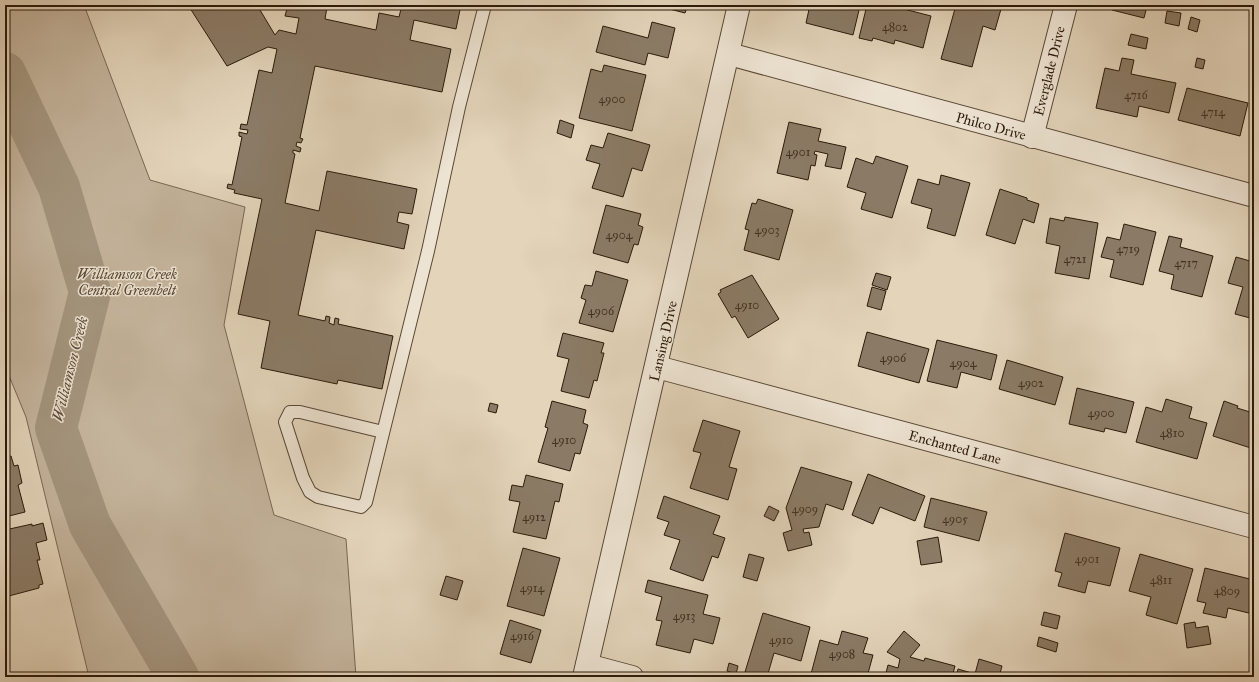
<svg xmlns="http://www.w3.org/2000/svg" width="1259" height="682" viewBox="0 0 1259 682" font-family="'IM FELL Great Primer',serif">
  <style>
    .green { fill: #c4b49c; stroke: #786753 }
    .lines { fill: none; stroke-linecap: round; stroke-linejoin: round }
    .river { stroke: #a4957e; stroke-width: 42 }
    .building { fill: #8b7b66; stroke: #2b1a0a }
    .service-casing { stroke: #594836; stroke-width: 14 }
    .minor-casing { stroke: #594836; stroke-width: 24 }
    .service { stroke: #ede3d2; stroke-width: 12 }
    .minor { stroke: #ede3d2; stroke-width: 22 }
    .labels { text-anchor: middle; stroke-width: 3; stroke-linejoin: round; paint-order: stroke }
    .number-label { font-size: 12px; fill: #433221 }
    .street-label { font-size: 14px; fill: #2b1a0a; stroke: #ede3d2 }
    .park-label { font-size: 14px; font-style: italic; fill: #594836; stroke: #ede3d2 }
    .water-label { font-size: 15px; font-style: italic; fill: #5b4b38; stroke: #ede3d2 }
  </style>
  <rect width="100%" height="100%" fill="#e3d4ba"/>
  <filter id="stains"><feTurbulence type="fractalNoise" baseFrequency=".005" numOctaves="4"/><feColorMatrix values="0 0 0 0 .2 0 0 0 0 .09 0 0 0 0 .02 0 0 0 .5 -.17"/></filter>
  <radialGradient id="worn" r=".72"><stop offset=".6" stop-color="#630" stop-opacity="0"/><stop offset="1" stop-color="#630" stop-opacity=".3"/></radialGradient>
  <path class="green" d="M5,5H84L150,180L245,207L224,325L274,515L346,539L356,677H89L26,417L5,366Z"/>
  <g class="lines">
    <path class="river" d="M5,73L59,187L90,292L56,428L90,525L178,677"/>
  </g>
  <g class="building">
    <path d="M188,5H257L275,35L279,30L296,34L299,18L285,16L288,5H319L327,7L325,19L376,30L379,13L399,17L402,5H461L456,29L414,20L410,40L451,49L442,92L315,66L300,138L303,139L301,143L297,142L296,146L301,148L300,152L293,150V153L295,154L285,203L319,211L327,171L417,189L412,214L399,212L397,222L409,225L404,249L316,230L298,315L325,321L326,316L330,317L329,323L334,325L335,318L339,319L338,324L393,336L382,389L338,380L337,384L261,368L270,321L238,314L262,199L234,193L235,190L227,188L228,184L232,185L242,137L239,136V132L247,134L248,130L240,129L241,124L247,125L259,70L272,73L277,49L268,47L227,66Z"/>
    <path d="M658,5H688L685,13L658,6Z"/>
    <path d="M810,5L860,6L853,35L806,23Z"/>
    <path d="M867,5H897L896,7L931,16L923,48L895,40L894,44L873,38L872,41L859,38Z"/>
    <path d="M956,5H977V6L987,9L988,5L1001,9L995,30L983,26L972,67L941,59Z"/>
    <path d="M1114,5H1163V9L1147,6L1144,18L1112,10Z"/>
    <path d="M1167,11L1181,13L1179,26L1165,23Z"/>
    <path d="M1191,17L1200,20L1197,32L1188,29Z"/>
    <path d="M652,22L675,28L668,58L648,53L645,65L596,52L603,26L648,38Z"/>
    <path d="M1131,34L1148,38L1146,49L1128,45Z"/>
    <path d="M1122,58L1134,60L1131,74L1176,83L1169,113L1139,106L1137,117L1096,108L1105,68L1119,71Z"/>
    <path d="M1197,58L1205,60L1203,69L1195,67Z"/>
    <path d="M604,65L646,75L632,131L579,118L591,69L602,72Z"/>
    <path d="M1187,88L1248,103L1240,136L1178,120Z"/>
    <path d="M1254,119V137H1250Z"/>
    <path d="M560,120L574,125L571,138L557,133Z"/>
    <path d="M789,122L821,129L818,141L846,147L841,169L825,166L828,154L815,151L814,154L817,155L815,166L811,165L808,180L777,173Z"/>
    <path d="M608,133L650,145L642,171L632,168L623,197L592,188L600,164L586,160L591,145L603,148Z"/>
    <path d="M876,156L908,166L892,218L861,209L866,193L847,187L856,158L873,164Z"/>
    <path d="M941,175L970,183L955,236L927,228L932,209L911,203L918,179L939,185Z"/>
    <path d="M1000,189L1027,198V200L1039,204L1034,223L1023,219L1015,244L986,235Z"/>
    <path d="M758,199L793,210L779,260L744,250L749,230L745,229L752,203L756,204Z"/>
    <path d="M606,205L641,214L638,225L643,227L638,245L634,244L628,263L593,253Z"/>
    <path d="M1065,217L1098,223L1089,279L1055,273L1060,246L1046,243L1050,218L1064,221Z"/>
    <path d="M1124,224L1156,232L1143,285L1110,277L1114,260L1101,257L1107,237L1120,240Z"/>
    <path d="M1169,236L1182,239L1180,247L1213,256L1202,297L1171,289L1174,275L1159,271Z"/>
    <path d="M1236,257L1250,261L1251,257L1254,258V319L1235,314L1243,287L1228,283Z"/>
    <path d="M596,271L628,280L613,332L579,323L586,300L581,298L585,285L592,286Z"/>
    <path d="M876,273L891,277L887,290L872,285Z"/>
    <path d="M752,275L779,319L748,338L735,316L732,318L718,294L721,292L720,290Z"/>
    <path d="M872,287L886,291L881,310L867,306Z"/>
    <path d="M867,332L929,349L919,383L858,366Z"/>
    <path d="M563,333L604,343L601,353H604L597,381L594,380L589,398L561,391L569,359L557,356Z"/>
    <path d="M937,340L997,355L991,380L961,372L957,388L927,381Z"/>
    <path d="M1007,360L1063,377L1055,405L999,389Z"/>
    <path d="M1077,388L1134,402L1126,433L1105,428L1104,432L1069,424Z"/>
    <path d="M1166,399L1192,407L1189,418L1207,423L1197,459L1136,442L1146,407L1162,412Z"/>
    <path d="M552,401L586,410L583,423L588,425L580,454L575,453L570,471L538,462L548,428L545,427Z"/>
    <path d="M1224,401L1238,406L1237,408L1250,412L1251,409L1254,410V449L1213,436Z"/>
    <path d="M490,403L498,405L496,413L488,411Z"/>
    <path d="M703,420L740,431L729,467L737,469L728,500L690,488L701,453L693,451Z"/>
    <path d="M11,456L14,466L18,465L22,483L18,485L25,512L5,517V457Z"/>
    <path d="M801,467L852,482L843,510L826,504L819,527L803,529L804,533L809,532L812,545L788,551L783,533L792,530L786,508Z"/>
    <path d="M868,474L925,496L915,521L880,507L873,524L852,515Z"/>
    <path d="M526,475L563,484L559,502L555,501L546,539L513,532L520,502L509,500L512,485L523,487Z"/>
    <path d="M664,496L720,516L713,534L725,538L718,558L712,556L703,581L670,569L680,540L664,535L669,522L657,518Z"/>
    <path d="M931,498L987,512L979,541L924,527Z"/>
    <path d="M769,506L779,511L774,521L764,516Z"/>
    <path d="M43,523L47,540L36,543L40,560H37L43,584L39,585V588L5,597V530L32,524V526Z"/>
    <path d="M1065,533L1120,548L1110,586L1088,581L1085,593L1058,586L1062,573L1055,571Z"/>
    <path d="M938,537L942,562L921,565L917,541Z"/>
    <path d="M523,548L560,558L544,616L507,606Z"/>
    <path d="M749,554L764,558L757,581L743,577Z"/>
    <path d="M1140,554L1193,569L1177,624L1146,615L1151,597L1129,591Z"/>
    <path d="M1205,568L1254,580L1253,614L1228,608L1226,618L1203,613L1206,603L1197,601Z"/>
    <path d="M446,576L463,581L457,600L440,595Z"/>
    <path d="M648,580L708,595L703,614L720,618L713,644L694,639L690,653L656,645L662,621L656,620L662,597L645,592Z"/>
    <path d="M1044,612L1060,616L1057,629L1041,625Z"/>
    <path d="M763,613L810,627L801,661L774,653L767,677L745,672Z"/>
    <path d="M510,620L541,630L531,663L500,654Z"/>
    <path d="M1195,622L1196,628L1208,626L1211,644L1187,648L1184,624Z"/>
    <path d="M842,631L868,638L863,653L873,655L867,677H822L811,674L820,640L838,645Z"/>
    <path d="M904,631L920,645L910,657L924,661L925,658L955,666L952,677H885L888,665L898,668L900,659L887,652Z"/>
    <path d="M1039,637L1058,643L1056,652L1037,646Z"/>
    <path d="M979,659L1002,666L999,677H956L958,669L975,674Z"/>
    <path d="M729,663L738,666L736,674L727,671Z"/>
  </g>
  <g class="lines">
    <defs>
      <path id="service" d="M383,432L300,412H290L285,422L303,478L310,492L318,497L361,507L366,502L428,251L459,107L485,5"/>
      <g id="minor">
        <path d="M729,54L1254,196"/>
        <path d="M1032,137L1066,5"/>
        <path d="M657,367L1254,527"/>
        <path d="M587,665L632,677"/>
        <path d="M584,677L739,5"/>
      </g>
    </defs>
    <use href="#service" class="service-casing"/>
    <use href="#minor" class="minor-casing"/>
    <use href="#service" class="service"/>
    <use href="#minor" class="minor"/>
  </g>
  <g class="labels">
    <g class="number-label">
      <text x="895" y="31">4802</text>
      <text x="1136" y="99">4716</text>
      <text x="612" y="103">4900</text>
      <text x="1213" y="116">4714</text>
      <text x="798" y="156">4901</text>
      <text x="767" y="234">4903</text>
      <text x="619" y="239">4904</text>
      <text x="1128" y="253">4719</text>
      <text x="1075" y="263">4721</text>
      <text x="1186" y="267">4717</text>
      <text x="747" y="309">4910</text>
      <text x="601" y="315">4906</text>
      <text x="893" y="362">4906</text>
      <text x="963" y="367">4904</text>
      <text x="1031" y="387">4902</text>
      <text x="1101" y="417">4900</text>
      <text x="1172" y="437">4810</text>
      <text x="564" y="444">4910</text>
      <text x="805" y="513">4909</text>
      <text x="534" y="521">4912</text>
      <text x="955" y="523">4905</text>
      <text x="1087" y="563">4901</text>
      <text x="1161" y="584">4811</text>
      <text x="532" y="592">4914</text>
      <text x="1227" y="595">4809</text>
      <text x="684" y="620">4913</text>
      <text x="522" y="640">4916</text>
      <text x="781" y="644">4910</text>
      <text x="842" y="658">4908</text>
    </g>
    <g class="street-label">
      <text transform="translate(1049 71) rotate(-76)" y="5">Everglade Drive</text>
      <text transform="translate(991 126) rotate(15)" y="5">Philco Drive</text>
      <text transform="translate(663 341) rotate(-77)" y="5">Lansing Drive</text>
      <text transform="translate(955 447) rotate(15)" y="5">Enchanted Lane</text>
    </g>
    <g class="park-label">
      <text x="127" y="279">Williamson Creek<tspan x="127" dy="16">Central Greenbelt</tspan></text>
    </g>
    <g class="water-label">
      <text transform="translate(70 369) rotate(-76)" y="5">Williamson Creek</text>
    </g>
  </g>
  <rect width="1259" height="682" fill="none" stroke="#e3d4ba" stroke-width="20"/>
  <rect x="6" y="6" width="1247" height="670" fill="none" stroke="#2b1a0a" stroke-width="2"/>
  <rect x="10" y="10" width="1239" height="662" fill="none" stroke="#2b1a0a"/>
  <rect width="100%" height="100%" filter="url(#stains)"/>
  <rect width="100%" height="100%" fill="url(#worn)"/>
</svg>
